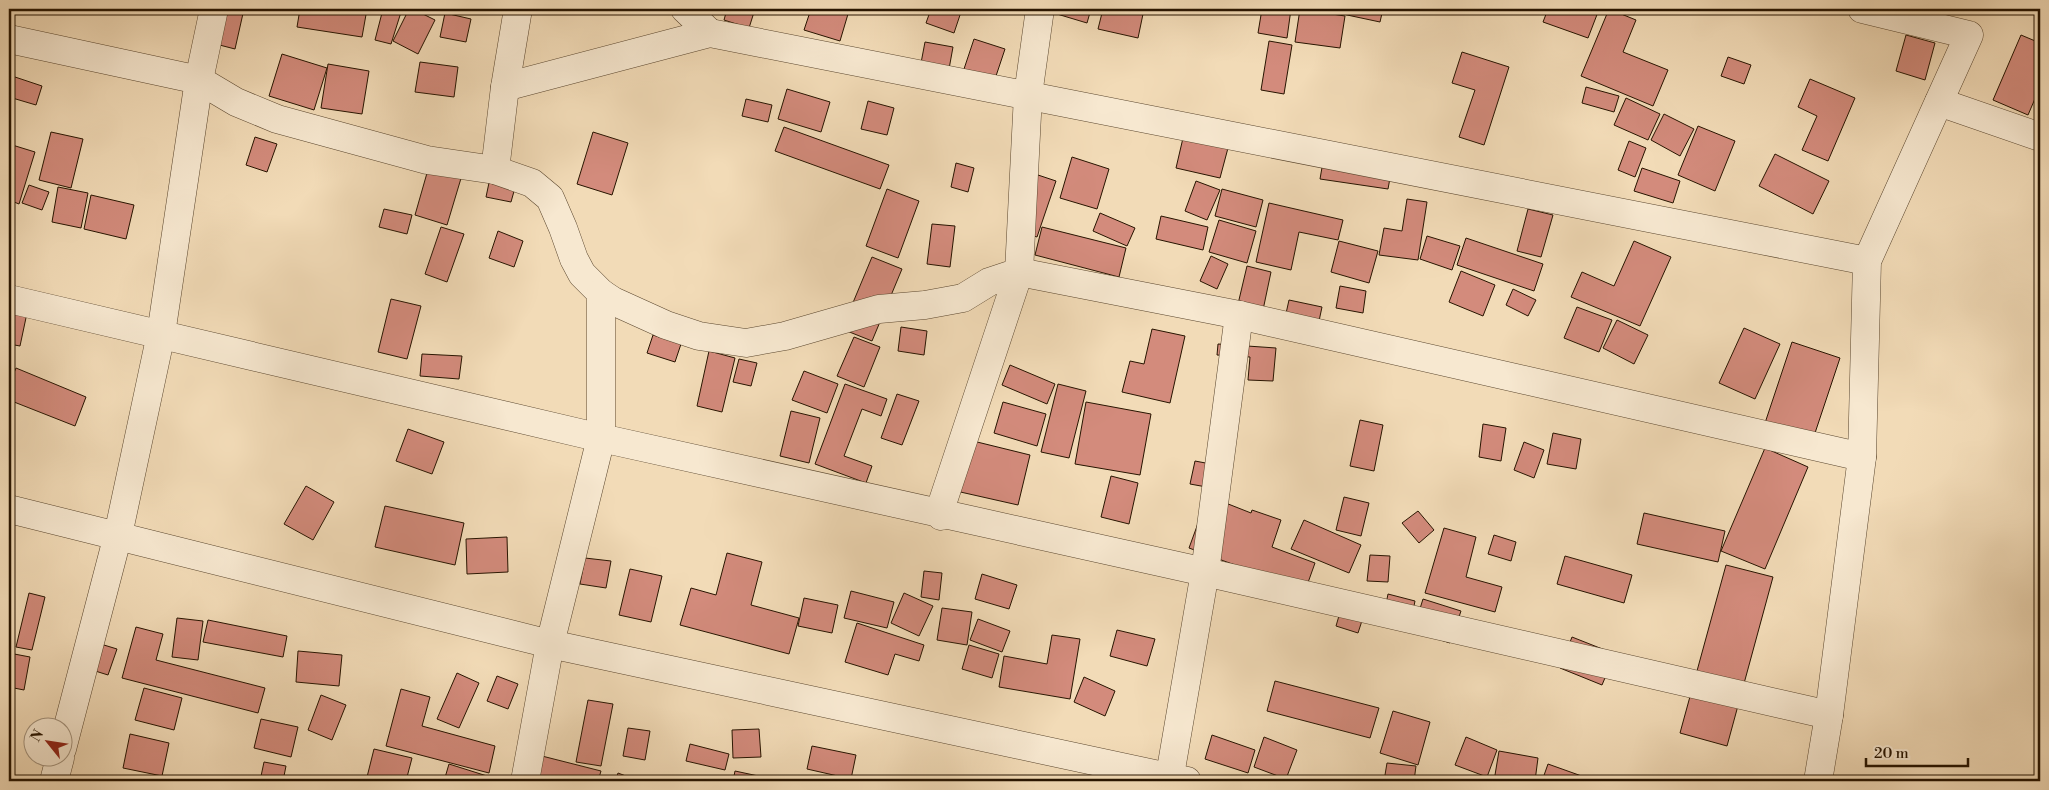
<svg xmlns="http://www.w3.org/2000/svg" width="2049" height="790" viewBox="0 0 2049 790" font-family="'Libre Bodoni',serif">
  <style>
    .building { fill: #d38b7c; stroke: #271400 }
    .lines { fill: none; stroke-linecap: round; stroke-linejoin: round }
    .street-casing { stroke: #5a462e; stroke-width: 29 }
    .street { stroke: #f7e8d0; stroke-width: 28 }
  </style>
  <rect width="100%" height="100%" fill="#f2dbb7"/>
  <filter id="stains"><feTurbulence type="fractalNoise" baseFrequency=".004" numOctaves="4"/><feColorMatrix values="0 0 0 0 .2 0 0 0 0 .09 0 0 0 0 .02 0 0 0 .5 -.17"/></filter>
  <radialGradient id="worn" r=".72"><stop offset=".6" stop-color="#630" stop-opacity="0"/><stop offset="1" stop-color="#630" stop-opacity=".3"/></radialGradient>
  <g class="building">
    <path d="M212,9H244L235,49L204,41Z"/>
    <path d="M300,9H367L362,37L297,27Z"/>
    <path d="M383,9H402L391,44L375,40Z"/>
    <path d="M409,9H413L435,20L418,54L393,41Z"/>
    <path d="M727,9H755L749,28L724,20Z"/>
    <path d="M811,9H830L848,14L840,41L804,30Z"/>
    <path d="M931,9H962L954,33L926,23Z"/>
    <path d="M1058,9H1091L1087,23L1057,14Z"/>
    <path d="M1103,9H1119L1143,14L1138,38L1098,29Z"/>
    <path d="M1262,9H1291L1287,38L1258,33Z"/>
    <path d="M1300,9L1345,16L1340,48L1295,42Z"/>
    <path d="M1319,9H1383L1380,22Z"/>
    <path d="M1548,9H1588L1598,12L1588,38L1543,22Z"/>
    <path d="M1609,9L1636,20L1623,52L1668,70L1653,106L1581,76Z"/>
    <path d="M445,13L471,19L466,42L440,37Z"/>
    <path d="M1906,35L1935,43L1925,80L1896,71Z"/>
    <path d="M2021,35L2040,43V87L2028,115L1993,100Z"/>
    <path d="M974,39L1005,49L994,82L963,72Z"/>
    <path d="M1269,41L1292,45L1284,94L1261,90Z"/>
    <path d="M925,42L953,47L949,69L921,63Z"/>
    <path d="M1462,52L1509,67L1484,145L1459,137L1475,90L1452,83Z"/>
    <path d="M282,54L327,68L314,110L269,96Z"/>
    <path d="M1728,57L1751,65L1744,84L1721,76Z"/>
    <path d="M420,62L458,67L454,97L415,92Z"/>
    <path d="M328,64L369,71L362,114L321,108Z"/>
    <path d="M9,75L42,86L36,105L9,97Z"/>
    <path d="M1810,79L1855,98L1828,161L1802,150L1817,116L1798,107Z"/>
    <path d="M1586,87L1619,96L1614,112L1582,103Z"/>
    <path d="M787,89L830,102L821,132L778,119Z"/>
    <path d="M1626,98L1660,114L1648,140L1614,125Z"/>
    <path d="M746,99L772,105L768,122L742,116Z"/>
    <path d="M868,101L894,108L887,135L861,129Z"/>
    <path d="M1664,114L1694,129L1680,156L1651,140Z"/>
    <path d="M1698,126L1735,141L1715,191L1678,175Z"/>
    <path d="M784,127L889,165L880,189L775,151Z"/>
    <path d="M51,132L83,139L71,188L39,180Z"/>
    <path d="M593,132L628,143L612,195L577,184Z"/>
    <path d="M255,137L277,144L267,172L246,165Z"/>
    <path d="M1183,138L1228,148L1220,178L1176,168Z"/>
    <path d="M1629,141L1646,148L1635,177L1618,170Z"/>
    <path d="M9,144L35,152L19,204L9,200Z"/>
    <path d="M1775,154L1829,181L1813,214L1759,186Z"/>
    <path d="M1324,156L1392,167L1388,189L1320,179Z"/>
    <path d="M1072,157L1109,169L1097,209L1060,198Z"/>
    <path d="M956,163L974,168L968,192L951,187Z"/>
    <path d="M429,166L462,175L447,225L415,215Z"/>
    <path d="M1642,168L1680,181L1673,203L1634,191Z"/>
    <path d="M1029,172L1056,181L1037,237L1010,228Z"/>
    <path d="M490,178L516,184L511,202L486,197Z"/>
    <path d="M1196,181L1220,190L1207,220L1185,211Z"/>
    <path d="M29,185L49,192L42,210L22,203Z"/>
    <path d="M58,187L88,193L81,228L52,222Z"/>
    <path d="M887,189L919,201L898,258L866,246Z"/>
    <path d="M1222,189L1263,200L1256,227L1215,216Z"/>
    <path d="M91,195L134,205L126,239L84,229Z"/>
    <path d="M1407,199L1427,202L1418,260L1379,255L1384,228L1402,231Z"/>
    <path d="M1269,203L1343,220L1338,240L1299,232L1291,270L1256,262Z"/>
    <path d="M384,209L412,215L407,234L379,227Z"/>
    <path d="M1528,209L1553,215L1541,257L1517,251Z"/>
    <path d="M1100,213L1135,228L1127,246L1093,231Z"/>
    <path d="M1161,216L1208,227L1203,250L1156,239Z"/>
    <path d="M1219,220L1256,231L1247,263L1209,252Z"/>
    <path d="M932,224L955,226L950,267L927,264Z"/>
    <path d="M441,227L464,234L447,282L425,274Z"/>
    <path d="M1042,227L1126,248L1119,277L1035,255Z"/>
    <path d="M498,231L523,241L514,267L489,258Z"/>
    <path d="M1427,236L1460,246L1452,270L1420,259Z"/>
    <path d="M1466,238L1543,264L1534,291L1457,265Z"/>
    <path d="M1339,241L1378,251L1369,283L1331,272Z"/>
    <path d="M1634,241L1671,257L1640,326L1571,297L1582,272L1614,286Z"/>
    <path d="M1211,256L1228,264L1217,289L1200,281Z"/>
    <path d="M872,257L902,269L872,341L842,329Z"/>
    <path d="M1247,266L1271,272L1263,310L1238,304Z"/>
    <path d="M1461,271L1495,285L1483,316L1449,302Z"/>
    <path d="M1340,286L1366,291L1363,313L1336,308Z"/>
    <path d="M1513,289L1536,300L1528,316L1506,305Z"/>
    <path d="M391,299L421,306L407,359L378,352Z"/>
    <path d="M1289,300L1322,307L1316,335L1283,327Z"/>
    <path d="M1577,307L1612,320L1599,352L1564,338Z"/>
    <path d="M9,310L27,313L20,346L9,344Z"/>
    <path d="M1617,320L1648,335L1634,364L1603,348Z"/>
    <path d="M901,327L927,331L924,355L898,351Z"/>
    <path d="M1744,328L1780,344L1755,399L1719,383Z"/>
    <path d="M1152,329L1185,336L1170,403L1122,392L1130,361L1144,364Z"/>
    <path d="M653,335L681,344L675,362L647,353Z"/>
    <path d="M854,337L880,347L864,387L837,376Z"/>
    <path d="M1792,342L1840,358L1807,457L1759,441Z"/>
    <path d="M1218,344L1276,348L1273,381L1248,380L1250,357L1217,355Z"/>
    <path d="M709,351L735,358L722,412L697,406Z"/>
    <path d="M422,354L462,356L459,379L420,376Z"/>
    <path d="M739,359L757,363L751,386L733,382Z"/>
    <path d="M1010,365L1055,384L1047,404L1002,385Z"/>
    <path d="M16,368L86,397L75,426L9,400V385Z"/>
    <path d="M804,371L838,384L827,413L792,400Z"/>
    <path d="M845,384L887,399L881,416L862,409L844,456L872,466L866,483L815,464Z"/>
    <path d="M1058,384L1086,391L1069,458L1041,452Z"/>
    <path d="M897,394L919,401L902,445L881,438Z"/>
    <path d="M1003,402L1046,414L1037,446L994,433Z"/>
    <path d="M1086,402L1151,414L1140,475L1075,464Z"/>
    <path d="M791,411L820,418L809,463L780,456Z"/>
    <path d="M1360,420L1383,425L1374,471L1350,466Z"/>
    <path d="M1483,424L1506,428L1501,461L1479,457Z"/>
    <path d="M408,429L444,442L432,474L396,461Z"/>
    <path d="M1553,433L1581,439L1576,469L1547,464Z"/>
    <path d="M969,440L1030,455L1018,505L956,491Z"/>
    <path d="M1524,442L1544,450L1534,478L1514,470Z"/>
    <path d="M1765,448L1808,467L1765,569L1721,551Z"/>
    <path d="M1195,461L1216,465L1212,488L1190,484Z"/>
    <path d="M1111,476L1138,483L1129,524L1101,517Z"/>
    <path d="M306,486L334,502L313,540L284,524Z"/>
    <path d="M1208,496L1251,513L1252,510L1281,520L1272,547L1315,563L1305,591L1189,548Z"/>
    <path d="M1344,497L1369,503L1361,536L1336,530Z"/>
    <path d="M385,506L464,523L455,565L375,547Z"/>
    <path d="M1418,511L1434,530L1419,543L1402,523Z"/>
    <path d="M1644,513L1725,531L1718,562L1637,544Z"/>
    <path d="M1304,520L1361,545L1349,573L1291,549Z"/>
    <path d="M1444,528L1476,537L1466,577L1502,587L1495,612L1425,593Z"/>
    <path d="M1494,535L1516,542L1511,561L1488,554Z"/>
    <path d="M507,537L508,572L467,574L466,539Z"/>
    <path d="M727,553L762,562L751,605L799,618L789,654L680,625L691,588L716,595Z"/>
    <path d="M1370,555L1390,556L1388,582L1367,581Z"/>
    <path d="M1565,556L1632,575L1624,603L1557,584Z"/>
    <path d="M585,558L611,561L606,588L580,584Z"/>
    <path d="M1726,565L1773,577L1727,746L1680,733Z"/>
    <path d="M630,569L662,576L651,622L619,615Z"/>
    <path d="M924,571L942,573L939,600L921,597Z"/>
    <path d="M982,574L1017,585L1009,609L975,599Z"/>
    <path d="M851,591L894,602L887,628L844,618Z"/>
    <path d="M1346,592L1369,599L1358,633L1336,626Z"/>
    <path d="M29,593L45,597L32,650L16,647Z"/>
    <path d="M904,593L933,606L919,636L891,623Z"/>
    <path d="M1388,594L1415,601L1409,630L1382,624Z"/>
    <path d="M804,598L838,605L832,633L798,626Z"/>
    <path d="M1423,599L1461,611L1450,643L1413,631Z"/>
    <path d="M942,608L972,612L967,645L937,640Z"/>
    <path d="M177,618L203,621L198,660L172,657Z"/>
    <path d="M978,619L1010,631L1002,652L970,640Z"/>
    <path d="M208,620L287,636L283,657L203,642Z"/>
    <path d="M857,623L924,645L919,661L895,654L888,675L845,662Z"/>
    <path d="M136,627L163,634L156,660L265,688L258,713L122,678Z"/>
    <path d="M1117,630L1155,639L1147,666L1110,656Z"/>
    <path d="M1052,635L1080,639L1070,699L999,687L1004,656L1047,664Z"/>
    <path d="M1572,637L1615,654L1602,685L1560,668Z"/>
    <path d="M81,638L117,649L108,675L73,664Z"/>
    <path d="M969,645L999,654L992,678L962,669Z"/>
    <path d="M298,651L342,655L339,686L296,682Z"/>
    <path d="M9,653L30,657L24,690L9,687Z"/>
    <path d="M457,673L479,683L459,728L437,719Z"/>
    <path d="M497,676L518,684L508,709L487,701Z"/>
    <path d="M1084,677L1115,691L1105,716L1074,702Z"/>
    <path d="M1275,681L1379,708L1370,738L1267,711Z"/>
    <path d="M144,688L182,698L174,730L135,720Z"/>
    <path d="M401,689L430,697L422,726L495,746L489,773L386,746Z"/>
    <path d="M321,695L346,705L332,740L308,730Z"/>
    <path d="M588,700L613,704L601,766L576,762Z"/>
    <path d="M1393,711L1430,722L1418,765L1380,753Z"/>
    <path d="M261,719L298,727L291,757L254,748Z"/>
    <path d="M628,728L650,731L645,760L623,756Z"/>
    <path d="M759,729L761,757L733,758L732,730Z"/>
    <path d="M130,734L169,743L162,776L123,768Z"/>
    <path d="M1212,735L1255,750L1248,773L1205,759Z"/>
    <path d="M1264,737L1297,750L1286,779L1254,767Z"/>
    <path d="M1466,737L1497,750L1487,777L1455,765Z"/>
    <path d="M690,744L729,754L725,770L686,761Z"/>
    <path d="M812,746L856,755L851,779L807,769Z"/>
    <path d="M374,749L412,758L406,781H366Z"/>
    <path d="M1499,751L1538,758L1535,781H1494Z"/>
    <path d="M538,755L601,771L598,781H531Z"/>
    <path d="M264,762L286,766L283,781H260Z"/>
    <path d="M1387,763L1416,766L1414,781H1384Z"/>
    <path d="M449,764L487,776L485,781H444Z"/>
    <path d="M1548,764L1590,779L1589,781H1542Z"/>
    <path d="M735,771L763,777V781H733Z"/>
    <path d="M618,773L639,781H615Z"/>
    <path d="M1428,776L1449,780V781H1427Z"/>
  </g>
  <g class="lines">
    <defs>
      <g id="street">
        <path d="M685,9L710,33"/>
        <path d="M9,39L199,80L236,102L277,119L427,160L495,170L532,183L550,198L563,228L574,259L582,274L601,293V438L550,644L525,781"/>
        <path d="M505,87L710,33L1867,261"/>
        <path d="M1939,102L2040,137"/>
        <path d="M495,170L505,87L518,9"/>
        <path d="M601,293L613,301L666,325L699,336L746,343L785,336L879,309L925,305L963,298L989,282L1019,272L1239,315L1862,457"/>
        <path d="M9,299L601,438L1205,572L1829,715"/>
        <path d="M9,509L550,644L1187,781"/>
        <path d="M941,516L939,513L1019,272L1028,95L1040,9"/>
        <path d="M62,749L118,535L161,334L199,80L214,9"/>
        <path d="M54,781L60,758"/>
        <path d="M1169,781L1205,572L1239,315"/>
        <path d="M1818,781L1829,715L1862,457L1867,261L1969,35L1862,9"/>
      </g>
    </defs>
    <use href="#street" class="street-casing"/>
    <use href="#street" class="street"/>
  </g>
  <rect width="2049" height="790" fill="none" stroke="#f2dbb7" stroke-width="30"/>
  <rect x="10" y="10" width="2029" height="770" fill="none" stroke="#271400" stroke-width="2.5"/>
  <rect x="15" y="15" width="2019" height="760" fill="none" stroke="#271400"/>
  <g transform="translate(48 742) rotate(300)"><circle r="24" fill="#f7e8d0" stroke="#a4937d"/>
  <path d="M0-4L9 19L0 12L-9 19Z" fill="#8f2418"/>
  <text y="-8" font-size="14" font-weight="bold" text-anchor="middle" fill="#271400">N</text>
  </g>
  <path d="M1866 758v8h102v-8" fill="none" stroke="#271400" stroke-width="2.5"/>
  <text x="1874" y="758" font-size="15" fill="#271400" stroke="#f7e8d0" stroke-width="4" paint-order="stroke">20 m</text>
  <rect width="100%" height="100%" filter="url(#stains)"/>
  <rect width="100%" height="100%" fill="url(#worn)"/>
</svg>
